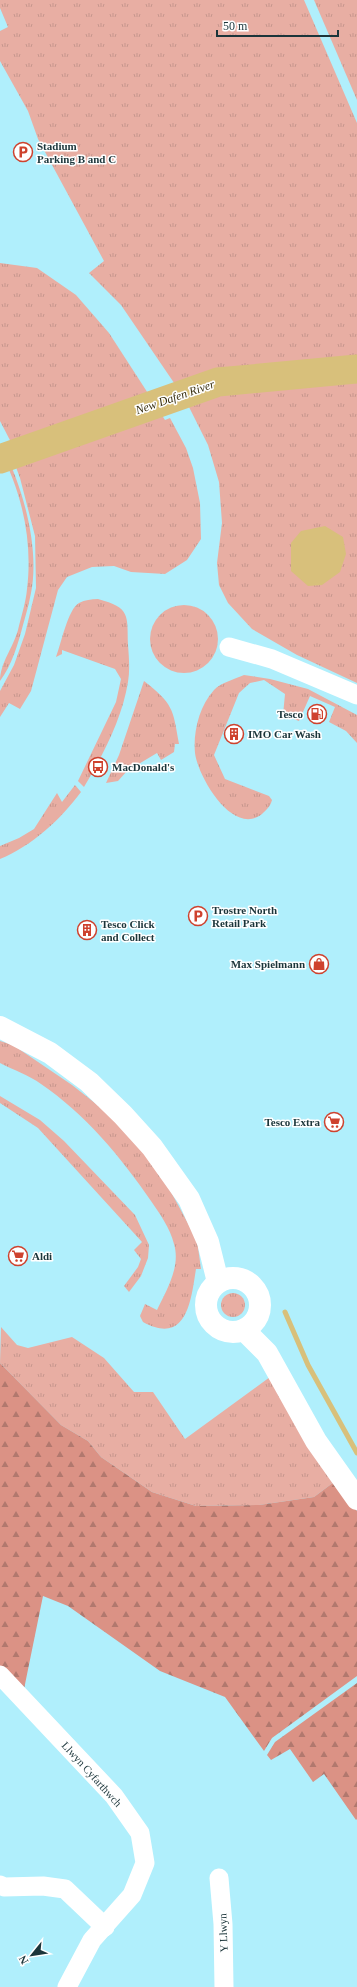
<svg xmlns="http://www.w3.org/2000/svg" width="357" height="1987" viewBox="0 0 357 1987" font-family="Georgia,serif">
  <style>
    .grass { fill: url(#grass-tufts) }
    .forest { fill: url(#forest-firs) }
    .water { fill: #d8c07b }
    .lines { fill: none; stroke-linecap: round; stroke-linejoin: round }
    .stream { stroke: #d8c07b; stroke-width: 5 }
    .river { stroke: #d8c07b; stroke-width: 29 }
    .minor { stroke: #fff; stroke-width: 19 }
    .secondary { stroke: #fff; stroke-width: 22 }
    .labels { text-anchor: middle; stroke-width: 3; stroke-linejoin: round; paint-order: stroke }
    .poi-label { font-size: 11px; font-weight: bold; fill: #1b353a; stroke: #fff; text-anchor: start }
    .street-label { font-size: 11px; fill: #1b353a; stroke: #fff }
    .water-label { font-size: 12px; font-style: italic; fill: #3a3011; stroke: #fff }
  </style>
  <defs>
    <pattern id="grass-tufts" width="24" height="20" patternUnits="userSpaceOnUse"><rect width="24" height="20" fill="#e8aea3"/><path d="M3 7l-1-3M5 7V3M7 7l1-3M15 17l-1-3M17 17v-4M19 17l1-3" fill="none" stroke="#c6968d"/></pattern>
    <pattern id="forest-firs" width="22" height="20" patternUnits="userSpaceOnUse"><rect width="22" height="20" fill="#db9285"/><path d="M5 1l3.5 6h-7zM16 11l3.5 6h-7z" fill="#b1786e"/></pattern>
  </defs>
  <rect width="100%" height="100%" fill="#b0effc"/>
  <g class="grass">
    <path d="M0,0H304L357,123V683L297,655L252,629L228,603L219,585L217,563L222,523L219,482L208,445L185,399L121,305L89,273L104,261L38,139L28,111L0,61V31L8,27L0,8Z"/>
    <path d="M314,0H357V100Z"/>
    <path d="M0,263L37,268L76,295L109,333L153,401L13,446L0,421Z"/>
    <path d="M156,406L165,420L170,418L186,448L193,468L200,503L201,539L187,560L165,574L131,572L114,566L92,567L67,577L58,590L31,691L20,709L9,703L0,717V691L14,665L25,634L36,588L35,536L20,478L13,459L21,452Z"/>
    <path d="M3,448C23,488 40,548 31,593C29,604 26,614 23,625C18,644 12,665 0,681C0,663 13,648 18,630C21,617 26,602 27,589C33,542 22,492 0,451Z"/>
    <path d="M98,599C131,608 127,615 128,645C129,658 130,670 128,682C122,719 103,755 84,787L78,781L116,702L121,679L115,669L62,650V654L56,657C61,644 68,609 79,603C85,600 91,599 98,599Z"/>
    <circle cx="184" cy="639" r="34"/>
    <path d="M244,675L270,679L308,689L357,715V743L346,731L329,722L335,707L310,696L299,721L283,715L285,694L264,680L250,683L239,693L214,755L225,779L269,796L272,800C270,807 267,809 262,814C233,837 198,777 195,753C193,733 199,706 214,690C220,683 235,679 244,675Z"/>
    <path d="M144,681C173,704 173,708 179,744H175L174,752L161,760L157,753L127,771L118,781L106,783L119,755Z"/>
    <path d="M75,785L81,792C61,819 32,846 0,859V846L19,838L34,829L57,793L62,802Z"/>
    <path d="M0,1041L13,1045L72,1085L123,1125L164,1179L197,1240L201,1269H196C191,1300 187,1346 143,1322L140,1316L145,1304L157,1310C166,1291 181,1267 174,1244C170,1228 160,1214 151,1201C121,1157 85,1114 41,1084C29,1075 13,1070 0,1063Z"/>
    <path d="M0,1096L40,1120L64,1141L135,1215L149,1245L148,1258L141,1276L129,1292L124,1286L138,1267L141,1259L134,1250L142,1242L38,1128L0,1103Z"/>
    <circle cx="233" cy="1305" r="12"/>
    <path d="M1,1327L17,1345L28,1348L72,1337L104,1358L134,1392H153L185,1439L270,1377L334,1482L314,1497L259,1505L196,1506L152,1492L101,1457L88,1441L61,1425L0,1363Z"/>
  </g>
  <g class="forest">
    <path d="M0,1363L61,1425L88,1441L101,1457L152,1492L196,1506L259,1505L314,1497L334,1482L357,1511V1676L272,1738L264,1751L225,1697L160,1671L68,1606L43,1596L23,1694L0,1670Z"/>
    <path d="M357,1683V1819L356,1820L324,1774L313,1782L290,1749L271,1760L267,1755L275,1742Z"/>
  </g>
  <path class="water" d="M325,526L343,537L346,554L340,572L322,585L308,586L291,571V543L301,531Z"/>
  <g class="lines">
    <g class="stream">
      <path d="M55,428L58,437"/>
      <path d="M70,433L74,441"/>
      <path d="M285,1312L308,1365L357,1453"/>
    </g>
    <path class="river" d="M0,459L218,382L357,369"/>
    <g class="minor">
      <path d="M229,647L272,659L357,695"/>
      <path d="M0,1675L114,1796L140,1833L145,1863L132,1895L92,1940L67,1987"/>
      <path d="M219,1878L223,1924L224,1987"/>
      <path d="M0,1885L4,1887L43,1886L65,1889L105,1927"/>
    </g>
    <g class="secondary">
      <path d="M0,1027L50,1053L89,1082L123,1115L152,1147L189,1199L208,1242L218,1282"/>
      <circle cx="233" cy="1305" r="27"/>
      <path d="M244,1330L267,1353L316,1441L357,1499"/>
    </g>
  </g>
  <defs>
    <symbol id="parking-ring" viewBox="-11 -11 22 22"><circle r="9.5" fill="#fff" stroke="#ce422e" stroke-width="1.5"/><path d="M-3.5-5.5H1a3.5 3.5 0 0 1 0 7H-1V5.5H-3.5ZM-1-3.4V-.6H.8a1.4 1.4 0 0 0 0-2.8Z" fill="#ce422e"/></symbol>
    <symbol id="fuel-ring" viewBox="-11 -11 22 22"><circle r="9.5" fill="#fff" stroke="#ce422e" stroke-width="1.5"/><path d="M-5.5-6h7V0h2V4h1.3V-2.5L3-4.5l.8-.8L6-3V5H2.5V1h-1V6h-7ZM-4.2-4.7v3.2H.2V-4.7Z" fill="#ce422e"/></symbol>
    <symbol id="building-ring" viewBox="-11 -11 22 22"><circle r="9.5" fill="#fff" stroke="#ce422e" stroke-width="1.5"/><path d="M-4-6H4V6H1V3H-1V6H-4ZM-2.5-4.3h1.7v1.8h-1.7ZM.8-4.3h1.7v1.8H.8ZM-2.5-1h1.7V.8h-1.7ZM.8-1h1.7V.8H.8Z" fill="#ce422e"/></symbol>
    <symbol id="bus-ring" viewBox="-11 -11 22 22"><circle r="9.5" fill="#fff" stroke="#ce422e" stroke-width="1.5"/><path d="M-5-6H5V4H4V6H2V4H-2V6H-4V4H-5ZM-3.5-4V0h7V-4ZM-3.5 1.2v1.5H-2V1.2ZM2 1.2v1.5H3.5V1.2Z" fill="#ce422e"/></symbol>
    <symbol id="shop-ring" viewBox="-11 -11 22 22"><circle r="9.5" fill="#fff" stroke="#ce422e" stroke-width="1.5"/><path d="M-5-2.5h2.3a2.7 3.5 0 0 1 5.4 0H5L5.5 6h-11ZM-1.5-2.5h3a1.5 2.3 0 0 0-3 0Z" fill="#ce422e"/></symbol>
    <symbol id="supermarket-ring" viewBox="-11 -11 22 22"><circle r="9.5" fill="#fff" stroke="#ce422e" stroke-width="1.5"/><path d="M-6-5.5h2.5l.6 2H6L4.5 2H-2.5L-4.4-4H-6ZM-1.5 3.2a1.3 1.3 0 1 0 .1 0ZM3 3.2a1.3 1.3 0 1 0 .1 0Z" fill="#ce422e"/></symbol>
  </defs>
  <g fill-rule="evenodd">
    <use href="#parking-ring" x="12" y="141" width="22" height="22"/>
    <use href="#fuel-ring" x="306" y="703" width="22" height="22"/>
    <use href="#building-ring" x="223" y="723" width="22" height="22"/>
    <use href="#bus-ring" x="87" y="756" width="22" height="22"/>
    <use href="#parking-ring" x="187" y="905" width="22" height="22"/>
    <use href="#building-ring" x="76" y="919" width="22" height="22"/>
    <use href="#shop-ring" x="308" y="953" width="22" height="22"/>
    <use href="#supermarket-ring" x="323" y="1111" width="22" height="22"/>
    <use href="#supermarket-ring" x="7" y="1245" width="22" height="22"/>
  </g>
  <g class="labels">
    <g class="poi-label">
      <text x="37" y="150">Stadium<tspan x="37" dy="13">Parking B and C</tspan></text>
      <text x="303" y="718" text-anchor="end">Tesco</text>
      <text x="248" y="738">IMO Car Wash</text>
      <text x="112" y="771">MacDonald's</text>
      <text x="212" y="914">Trostre North<tspan x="212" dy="13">Retail Park</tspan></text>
      <text x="101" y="928">Tesco Click<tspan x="101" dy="13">and Collect</tspan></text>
      <text x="305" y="968" text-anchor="end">Max Spielmann</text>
      <text x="320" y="1126" text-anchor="end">Tesco Extra</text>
      <text x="32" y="1260">Aldi</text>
    </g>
    <g class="street-label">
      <text transform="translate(92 1774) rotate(48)" y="4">Llwyn Cyfarthwch</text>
      <text transform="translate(223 1933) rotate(-92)" y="4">Y Llwyn</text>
    </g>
    <g class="water-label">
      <text transform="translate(175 397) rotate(-19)" y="4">New Dafen River</text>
    </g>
  </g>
  <g transform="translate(32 1955) rotate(240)" stroke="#ffffff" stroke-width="3" paint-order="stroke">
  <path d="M0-3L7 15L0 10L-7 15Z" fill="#1b353a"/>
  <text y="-6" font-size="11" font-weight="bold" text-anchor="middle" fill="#1b353a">N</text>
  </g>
  <path d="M217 30v6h121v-6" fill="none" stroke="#1b353a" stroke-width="2"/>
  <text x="223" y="30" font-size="12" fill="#1b353a" stroke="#ffffff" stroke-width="3" paint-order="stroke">50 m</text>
</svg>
